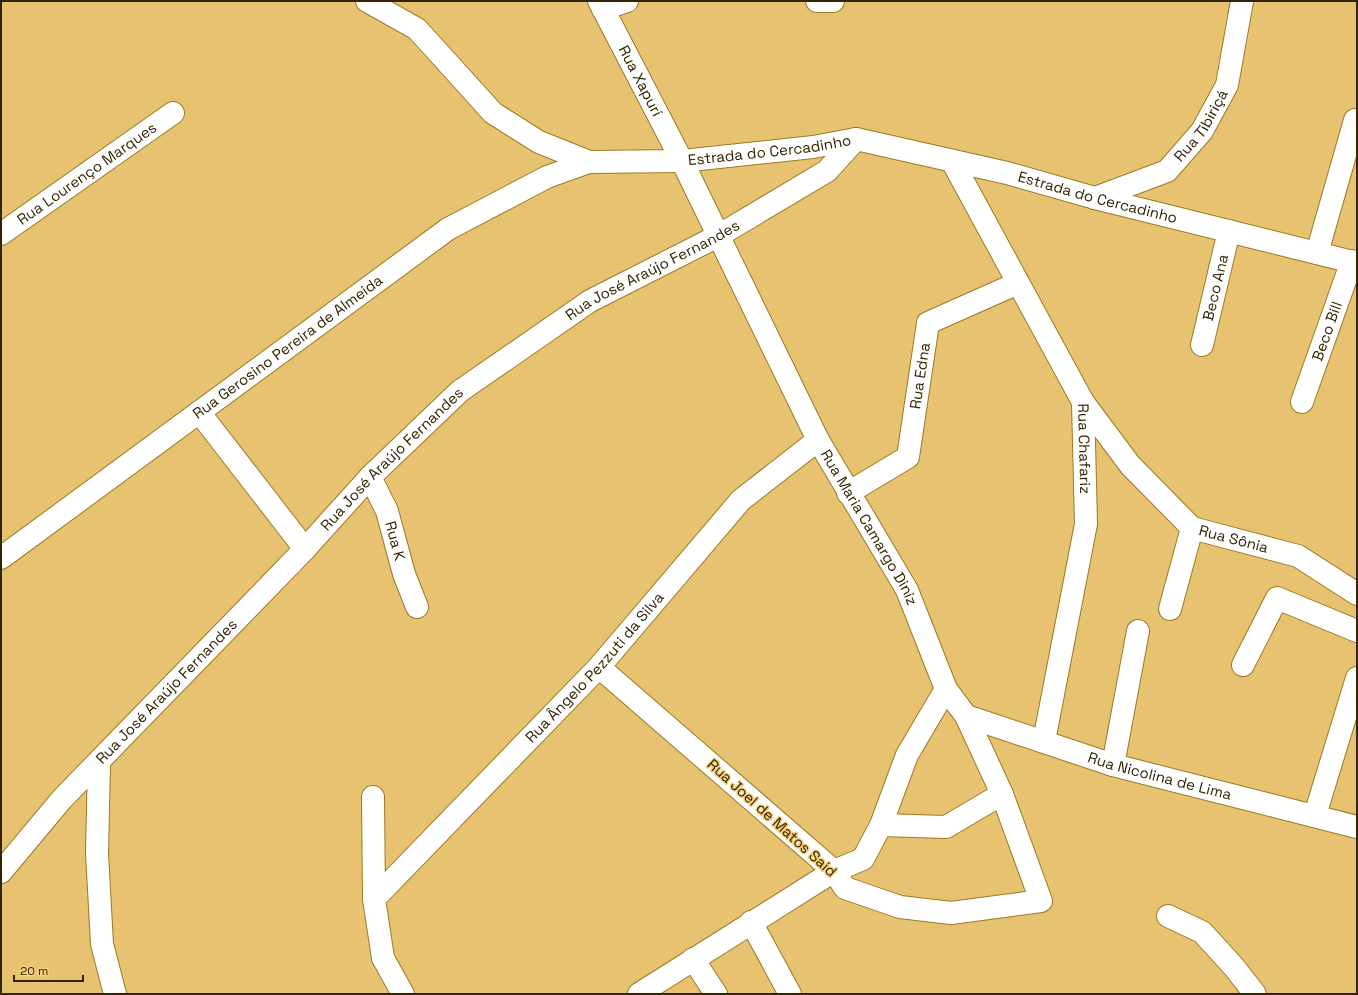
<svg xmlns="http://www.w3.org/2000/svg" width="1358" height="995" viewBox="0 0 1358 995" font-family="'Space Grotesk',sans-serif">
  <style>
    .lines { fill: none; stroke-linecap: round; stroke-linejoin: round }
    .minor-casing { stroke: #9c7a22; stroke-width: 24 }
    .minor { stroke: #fff; stroke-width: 22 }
    .labels { text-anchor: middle; stroke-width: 3; stroke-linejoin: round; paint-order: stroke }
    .street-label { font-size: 15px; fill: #322400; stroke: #f4cf7c }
  </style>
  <rect width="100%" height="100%" fill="#e7c270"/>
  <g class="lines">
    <defs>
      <g id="minor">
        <path id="s1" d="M367,1L417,29L493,113L539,142L589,162L682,161L813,147L856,139L1007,173L1095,198L1357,263"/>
        <path id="s2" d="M599,1L682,161L818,440L907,590L946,689L966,716L1002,794L1041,901L951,913L900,907L845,888L834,871L599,667"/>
        <path d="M817,1H833"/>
        <path d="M603,9L627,1"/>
        <path id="s3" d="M952,161L1083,402L1086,524L1044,741"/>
        <path id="s4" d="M1095,198L1167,171L1202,131L1227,85L1242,1"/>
        <path id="s5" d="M1,234L173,113"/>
        <path d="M1317,253L1355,120"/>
        <path id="s6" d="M1202,345L1229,231"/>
        <path id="s7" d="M1083,402L1130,465L1192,528L1298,556L1357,594"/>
        <path id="s8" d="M1302,402L1352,261"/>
        <path d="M199,412L305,549"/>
        <path id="s9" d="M370,477L387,511L404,574L417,607"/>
        <path id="s10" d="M848,493L908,457L928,323L1018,283"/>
        <path id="s11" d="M1,558L448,229L547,177L589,162"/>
        <path d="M1170,609L1192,528"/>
        <path d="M1243,665L1277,598L1357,631"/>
        <path id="s12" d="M966,716L1113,765L1357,827"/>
        <path d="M99,763L97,853L102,944L115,994"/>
        <path d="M1113,765L1138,631"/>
        <path d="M373,797L374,899L383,958L403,994"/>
        <path d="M1315,815L1357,678"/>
        <path d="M881,825L946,827L1002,794"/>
        <path id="s13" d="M1,872L62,799L305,549L370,477L460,391L590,301L718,236L827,171L856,139"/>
        <path id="s14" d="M374,899L599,667L741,500L818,440"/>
        <path d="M1168,916L1202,932L1234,967L1255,994"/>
        <path d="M751,922L790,994"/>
        <path d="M693,959L716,994"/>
        <path d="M639,994L834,871L863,859L881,825L907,755L946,689"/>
      </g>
    </defs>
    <use href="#minor" class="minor-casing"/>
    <use href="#minor" class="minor"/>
  </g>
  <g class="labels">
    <g class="street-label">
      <text dy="5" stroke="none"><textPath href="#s2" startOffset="90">Rua Xapurí</textPath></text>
      <text dy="5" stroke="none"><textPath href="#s4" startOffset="134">Rua Tibiriçá</textPath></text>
      <text dy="5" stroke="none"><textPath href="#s1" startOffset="460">Estrada do Cercadinho</textPath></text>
      <text dy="5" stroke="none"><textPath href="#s5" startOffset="105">Rua Lourenço Marques</textPath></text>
      <text dy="5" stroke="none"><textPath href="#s1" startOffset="796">Estrada do Cercadinho</textPath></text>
      <text dy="5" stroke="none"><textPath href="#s13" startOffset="893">Rua José Araújo Fernandes</textPath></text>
      <text dy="5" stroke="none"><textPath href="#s6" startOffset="59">Beco Ana</textPath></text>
      <text dy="5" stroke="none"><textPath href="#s8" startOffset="75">Beco Bill</textPath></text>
      <text dy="5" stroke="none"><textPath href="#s11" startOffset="356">Rua Gerosino Pereira de Almeida</textPath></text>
      <text dy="5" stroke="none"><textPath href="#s10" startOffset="152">Rua Edna</textPath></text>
      <text dy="5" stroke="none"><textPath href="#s3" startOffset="321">Rua Chafariz</textPath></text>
      <text dy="5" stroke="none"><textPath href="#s13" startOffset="569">Rua José Araújo Fernandes</textPath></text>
      <text dy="5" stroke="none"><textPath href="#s2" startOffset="592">Rua Maria Camargo Diniz</textPath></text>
      <text dy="5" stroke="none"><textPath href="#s7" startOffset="210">Rua Sônia</textPath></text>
      <text dy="5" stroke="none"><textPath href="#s9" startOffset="69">Rua K</textPath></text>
      <text dy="5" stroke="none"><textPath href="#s14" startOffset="320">Rua Ângelo Pezzuti da Silva</textPath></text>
      <text dy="5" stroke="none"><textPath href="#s13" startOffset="245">Rua José Araújo Fernandes</textPath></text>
      <text dy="5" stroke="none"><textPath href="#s12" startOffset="203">Rua Nicolina de Lima</textPath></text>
      <text transform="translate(772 818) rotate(42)" y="5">Rua Joel de Matos Said</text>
    </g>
  </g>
  <rect width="1358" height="995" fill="none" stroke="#322400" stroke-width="4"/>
  <path d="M14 975v6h69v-6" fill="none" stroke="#322400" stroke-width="2"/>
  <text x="20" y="975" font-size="12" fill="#322400" stroke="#f4cf7c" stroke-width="3" paint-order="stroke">20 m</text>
</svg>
